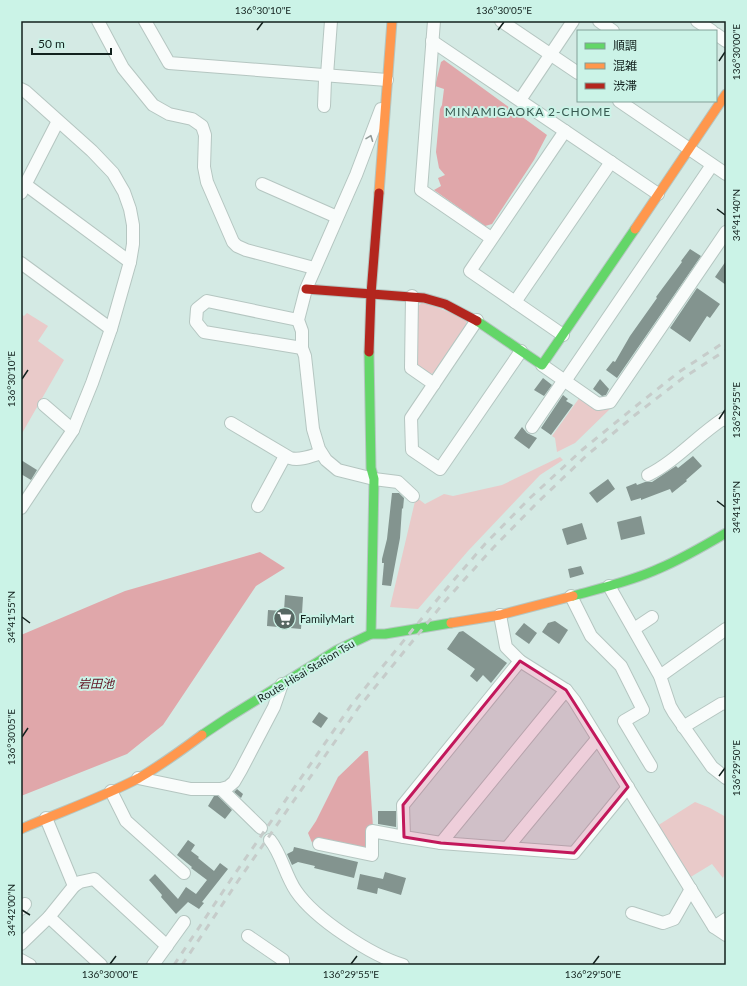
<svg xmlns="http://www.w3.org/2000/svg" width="747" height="986" viewBox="0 0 747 986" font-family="Lato,'Noto Sans JP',sans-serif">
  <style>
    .green { fill: #e9cac9 }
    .water { fill: #e0a7aa }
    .building { fill: #83948f }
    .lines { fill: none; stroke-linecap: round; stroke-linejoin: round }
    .street-casing { stroke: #b5c6c1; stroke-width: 14 }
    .fast-casing { stroke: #b5c6c1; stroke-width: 11 }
    .slow-casing { stroke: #b5c6c1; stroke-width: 11 }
    .jam-casing { stroke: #b5c6c1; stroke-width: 11 }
    .street { stroke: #f9fcfb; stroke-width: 12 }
    .fast { stroke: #63d668; stroke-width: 9 }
    .slow { stroke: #ff974d; stroke-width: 9 }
    .jam { stroke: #b3261e; stroke-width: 9 }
    .rail { stroke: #c6ccca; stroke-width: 3; stroke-dasharray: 7 7; stroke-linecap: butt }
    .oneway { stroke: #929a98 }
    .marked { fill: #c2185b; fill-opacity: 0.2; stroke: #c2185b; stroke-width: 3; stroke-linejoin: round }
    .ticks { fill: none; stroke: #13221e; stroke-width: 1.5 }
    .labels { text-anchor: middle; stroke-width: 4; stroke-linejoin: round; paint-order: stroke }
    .poi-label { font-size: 11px; fill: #13221e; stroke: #cbf3e7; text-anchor: start }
    .street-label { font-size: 11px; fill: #13221e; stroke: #cbf3e7 }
    .neighbourhood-label { font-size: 12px; letter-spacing: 1px; fill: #375a51; stroke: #cbf3e7 }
    .water-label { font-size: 12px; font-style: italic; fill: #5f0f1f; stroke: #cbf3e7 }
    .neatline { fill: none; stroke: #13221e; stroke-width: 1.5 }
    .ticks-label { font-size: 10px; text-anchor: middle; fill: #13221e }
  </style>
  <rect width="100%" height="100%" fill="#d4eae4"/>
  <g class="green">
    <path d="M423,302L466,319L467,327L436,373L429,374L419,368L416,361L417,307Z"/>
    <path d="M27,313L48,326L38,341L64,360L21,435V314L24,316Z"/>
    <path d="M580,397L612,407L575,443L557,452L555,438L552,436Z"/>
    <path d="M560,457L563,460L540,475L468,551L418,609L390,607L416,497L425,504L444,494L453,496L502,485Z"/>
    <path d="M695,802L710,808L726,817V870L723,878L712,864L689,878L657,826Z"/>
  </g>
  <g class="water">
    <path d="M444,60L547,135L534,160L492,224L485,226L434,190L441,186L438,178L445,175L439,168L436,152L440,109L442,105L444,89L435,86L441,62Z"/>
    <path d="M260,552L285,568L256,586L163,725L127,754L21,796V635L125,591Z"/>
    <path d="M365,751H368L373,827L370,849L313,845L308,833L316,821L338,777Z"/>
  </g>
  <g class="building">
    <path d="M690,249L701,256L617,378L606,370L613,361L615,362L630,336L657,298L656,297L682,262L681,261Z"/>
    <path d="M726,261V285L715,277Z"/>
    <path d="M697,288L720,304L710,318L707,316L690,342L670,328Z"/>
    <path d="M543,378L552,385L544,396L534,390Z"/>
    <path d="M600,379L609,389L606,395L602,396L593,389Z"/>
    <path d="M563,395L568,399L566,401L573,405L551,435L541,428Z"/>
    <path d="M522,427L527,433L537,438L529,449L514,438Z"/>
    <path d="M693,456L702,466L686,480L687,481L672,493L670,489L641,500V498L631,501L626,487L636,483L637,485L645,482H652L676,466L678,468Z"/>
    <path d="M21,460L37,470L31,480L21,474Z"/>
    <path d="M608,479L615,489L597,503L589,493Z"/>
    <path d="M392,493H399L404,498L403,509L402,508L400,538L391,586L382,585L384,563H382V559L387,539Z"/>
    <path d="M641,516L645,534L621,540L617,522Z"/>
    <path d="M582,523L587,539L567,545L562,529Z"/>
    <path d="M581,566L584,574L570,578L568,569Z"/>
    <path d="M285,595L303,597L301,629L267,626L268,610L284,611Z"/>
    <path d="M555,621L568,630L559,644L542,632L548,623Z"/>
    <path d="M524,623L537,633L529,644L515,634Z"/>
    <path d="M463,631L507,663L491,683L483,675L477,682L470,676L475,669L447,649L459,632Z"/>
    <path d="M319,712L328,718L321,728L312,722Z"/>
    <path d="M237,789L243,794L241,798L234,792Z"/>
    <path d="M214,796H218L232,810L225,819L208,806Z"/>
    <path d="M378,811H396V827L378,824Z"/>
    <path d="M188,840L195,845L191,851L199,857L198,858L214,871L220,863L228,869L202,902L204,903L199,909L188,902L176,914L161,897L162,895L149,880L155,874L178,899L186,887L196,894L207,880L191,868L192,867L177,855Z"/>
    <path d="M294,847L358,862L354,878L314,868L315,866L298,862L292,865L287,854L293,851Z"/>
    <path d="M385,872L406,878L401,895L378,888L377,894L357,889L360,874L383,879Z"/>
  </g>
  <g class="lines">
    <defs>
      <g id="street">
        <path d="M98,21L123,68L153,105L169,114L192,119L202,126L205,135L204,167L207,182L233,242L237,246L246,250L314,268"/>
        <path d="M145,21L169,63L387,80"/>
        <path d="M434,21L421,190L491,238"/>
        <path d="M501,21L578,73"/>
        <path d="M599,21L613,31"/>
        <path d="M697,21L712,31"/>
        <path d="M716,34L726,41"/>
        <path d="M432,41L658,194"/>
        <path d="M21,89L25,91L92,151L113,173L124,192L130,209L133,225V244L130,262L111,329L92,383L73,430L21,508"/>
        <path d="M520,100L573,21"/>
        <path d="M619,101L726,174"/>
        <path d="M324,106L325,80L327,75L331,21"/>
        <path d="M381,109L356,175L306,289L298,320L302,331V348L305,356L313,429L319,449L326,460L338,470L374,479L398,482L413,496"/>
        <path d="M262,184L337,217"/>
        <path d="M26,185L130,262"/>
        <path d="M21,193L58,121"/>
        <path d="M21,263L111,329"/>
        <path d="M412,296L411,368L434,384"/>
        <path d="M515,302L611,162"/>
        <path d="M298,320L207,301L197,309L196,322L204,332L302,348"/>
        <path d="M477,320L411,418L412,450L440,469L521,351"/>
        <path d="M563,335L470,271L565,131"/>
        <path d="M542,365L598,404L610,402L726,232"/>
        <path d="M565,381L712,165"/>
        <path d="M44,405L73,430"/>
        <path d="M231,423L290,458C300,461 311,456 321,453"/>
        <path d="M532,427L564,380"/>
        <path d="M648,475C676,461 697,436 723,419L726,420"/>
        <path d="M258,506L285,456"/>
        <path d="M609,586L660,676L670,706L674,713L712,767L726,778"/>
        <path d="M571,596L591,636L621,666L643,710L624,721L651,766"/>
        <path d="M500,615L506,647L520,661L566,690L574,700L714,927"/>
        <path d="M634,629L652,617"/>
        <path d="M520,661L403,805L404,837L441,843L574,853L628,787"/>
        <path d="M660,676L726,629"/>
        <path d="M683,727L721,704L726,703"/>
        <path d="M138,778L191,789H221L261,828"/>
        <path d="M221,789L228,787L234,782L241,770L274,707L282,684"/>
        <path d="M111,791L126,821L184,873"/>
        <path d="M270,840C282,855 285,875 296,891C315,919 371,955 403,965"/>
        <path d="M441,843L566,690"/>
        <path d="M319,844L372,855V831L404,837"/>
        <path d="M507,848L597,739"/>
        <path d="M74,886L80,882L94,879L167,946"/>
        <path d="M21,909L25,904"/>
        <path d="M632,913L663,923L674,919L691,889"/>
        <path d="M49,917L101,965"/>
        <path d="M726,919L714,927L726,935"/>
        <path d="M248,936L283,960V965"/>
        <path d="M21,944L49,917L74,886L46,818"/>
        <path d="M21,960L30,965"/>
        <path d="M153,965L184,922"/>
      </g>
      <g id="fast">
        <path d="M477,321L542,365L635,229"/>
        <path d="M369,352L371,468L374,479L371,634"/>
        <path d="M573,596C601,588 632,581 658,569C682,559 704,546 726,533"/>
        <path d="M202,735L229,717L337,650L371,634H385L451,623"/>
      </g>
      <g id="slow">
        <path d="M379,193L392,21"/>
        <path d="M635,229L726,94"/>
        <path d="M451,623L500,615L573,596"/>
        <path d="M21,829C60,812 101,798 139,778C161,765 182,750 202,735"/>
      </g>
      <g id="jam">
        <path d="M306,289L424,298L445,304L477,321"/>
        <path d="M369,352L371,294L379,193"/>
      </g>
    </defs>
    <use href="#street" class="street-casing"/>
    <use href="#fast" class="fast-casing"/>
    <use href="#slow" class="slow-casing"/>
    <use href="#jam" class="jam-casing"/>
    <use href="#street" class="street"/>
    <use href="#fast" class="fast"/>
    <use href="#slow" class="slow"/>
    <use href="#jam" class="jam"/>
    <g class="rail">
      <path d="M174,965L232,878L352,704L441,595L485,544L530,498L582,450L631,410L679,372L726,341"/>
      <path d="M182,965L238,881L359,707L446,600L493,548L536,504L586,456L635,415L683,378L726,350"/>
    </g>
  </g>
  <defs><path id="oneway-chevron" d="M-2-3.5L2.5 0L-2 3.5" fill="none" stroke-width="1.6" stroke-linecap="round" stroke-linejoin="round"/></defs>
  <use class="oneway" href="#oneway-chevron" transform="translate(370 138) rotate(-69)"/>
  <path class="marked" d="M520,661L566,690L628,787L574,853L441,843L404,837L403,805Z"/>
  <path class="ticks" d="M257,30L263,22M498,30L504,22M719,61L725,52M717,209L725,215M22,379L28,370M719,419L725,410M717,501L725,507M22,617L30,623M22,737L28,728M719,776L725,768M22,910L30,915M110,964L116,956M351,964L357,956M593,964L599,956"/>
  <defs>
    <symbol id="supermarket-disc" viewBox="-11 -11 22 22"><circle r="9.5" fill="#576863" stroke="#cbf3e7"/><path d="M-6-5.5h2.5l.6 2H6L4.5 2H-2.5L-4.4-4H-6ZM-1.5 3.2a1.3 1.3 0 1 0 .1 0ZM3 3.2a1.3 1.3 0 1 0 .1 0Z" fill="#fff"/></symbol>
  </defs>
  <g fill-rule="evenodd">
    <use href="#supermarket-disc" x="272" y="606" width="25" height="25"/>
  </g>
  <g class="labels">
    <g class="poi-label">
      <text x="300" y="623">FamilyMart</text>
    </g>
    <g class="street-label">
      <text transform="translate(306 671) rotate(-31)" y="4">Route Hisai Station Tsu</text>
    </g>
    <g class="neighbourhood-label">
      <text x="528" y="116">MINAMIGAOKA 2-CHOME</text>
    </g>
    <g class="water-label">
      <text x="96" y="688">岩田池</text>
    </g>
  </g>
  <rect width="747" height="986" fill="none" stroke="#cbf3e7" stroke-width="44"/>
  <rect x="577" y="30" width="140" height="72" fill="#cbf3e7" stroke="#819f97"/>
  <rect x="585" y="43" width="20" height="6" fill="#63d668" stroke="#819f97"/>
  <text x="613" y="50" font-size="12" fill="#13221e">順調</text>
  <rect x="585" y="63" width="20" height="6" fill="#ff974d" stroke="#819f97"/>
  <text x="613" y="70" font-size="12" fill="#13221e">混雑</text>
  <rect x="585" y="83" width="20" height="6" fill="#b3261e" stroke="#819f97"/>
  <text x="613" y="90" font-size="12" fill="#13221e">渋滞</text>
  <path d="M32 48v6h79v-6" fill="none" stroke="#13221e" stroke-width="2"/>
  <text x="38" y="48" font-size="12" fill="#13221e" stroke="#cbf3e7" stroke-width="3" paint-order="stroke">50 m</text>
  <rect x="22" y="22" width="703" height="942" class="neatline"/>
  <g class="ticks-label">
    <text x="263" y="14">136°30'10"E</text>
    <text x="504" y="14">136°30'05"E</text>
    <text transform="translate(736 52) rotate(-90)" y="4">136°30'00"E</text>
    <text transform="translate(736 215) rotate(-90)" y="4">34°41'40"N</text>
    <text transform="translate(11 379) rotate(-90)" y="4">136°30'10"E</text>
    <text transform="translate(736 410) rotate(-90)" y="4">136°29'55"E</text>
    <text transform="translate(736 507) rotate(-90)" y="4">34°41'45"N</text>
    <text transform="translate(11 617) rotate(-90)" y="4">34°41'55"N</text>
    <text transform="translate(11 737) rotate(-90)" y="4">136°30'05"E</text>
    <text transform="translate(736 768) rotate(-90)" y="4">136°29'50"E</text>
    <text transform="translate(11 910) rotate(-90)" y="4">34°42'00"N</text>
    <text x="110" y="978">136°30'00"E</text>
    <text x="351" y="978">136°29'55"E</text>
    <text x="593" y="978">136°29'50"E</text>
  </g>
</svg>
